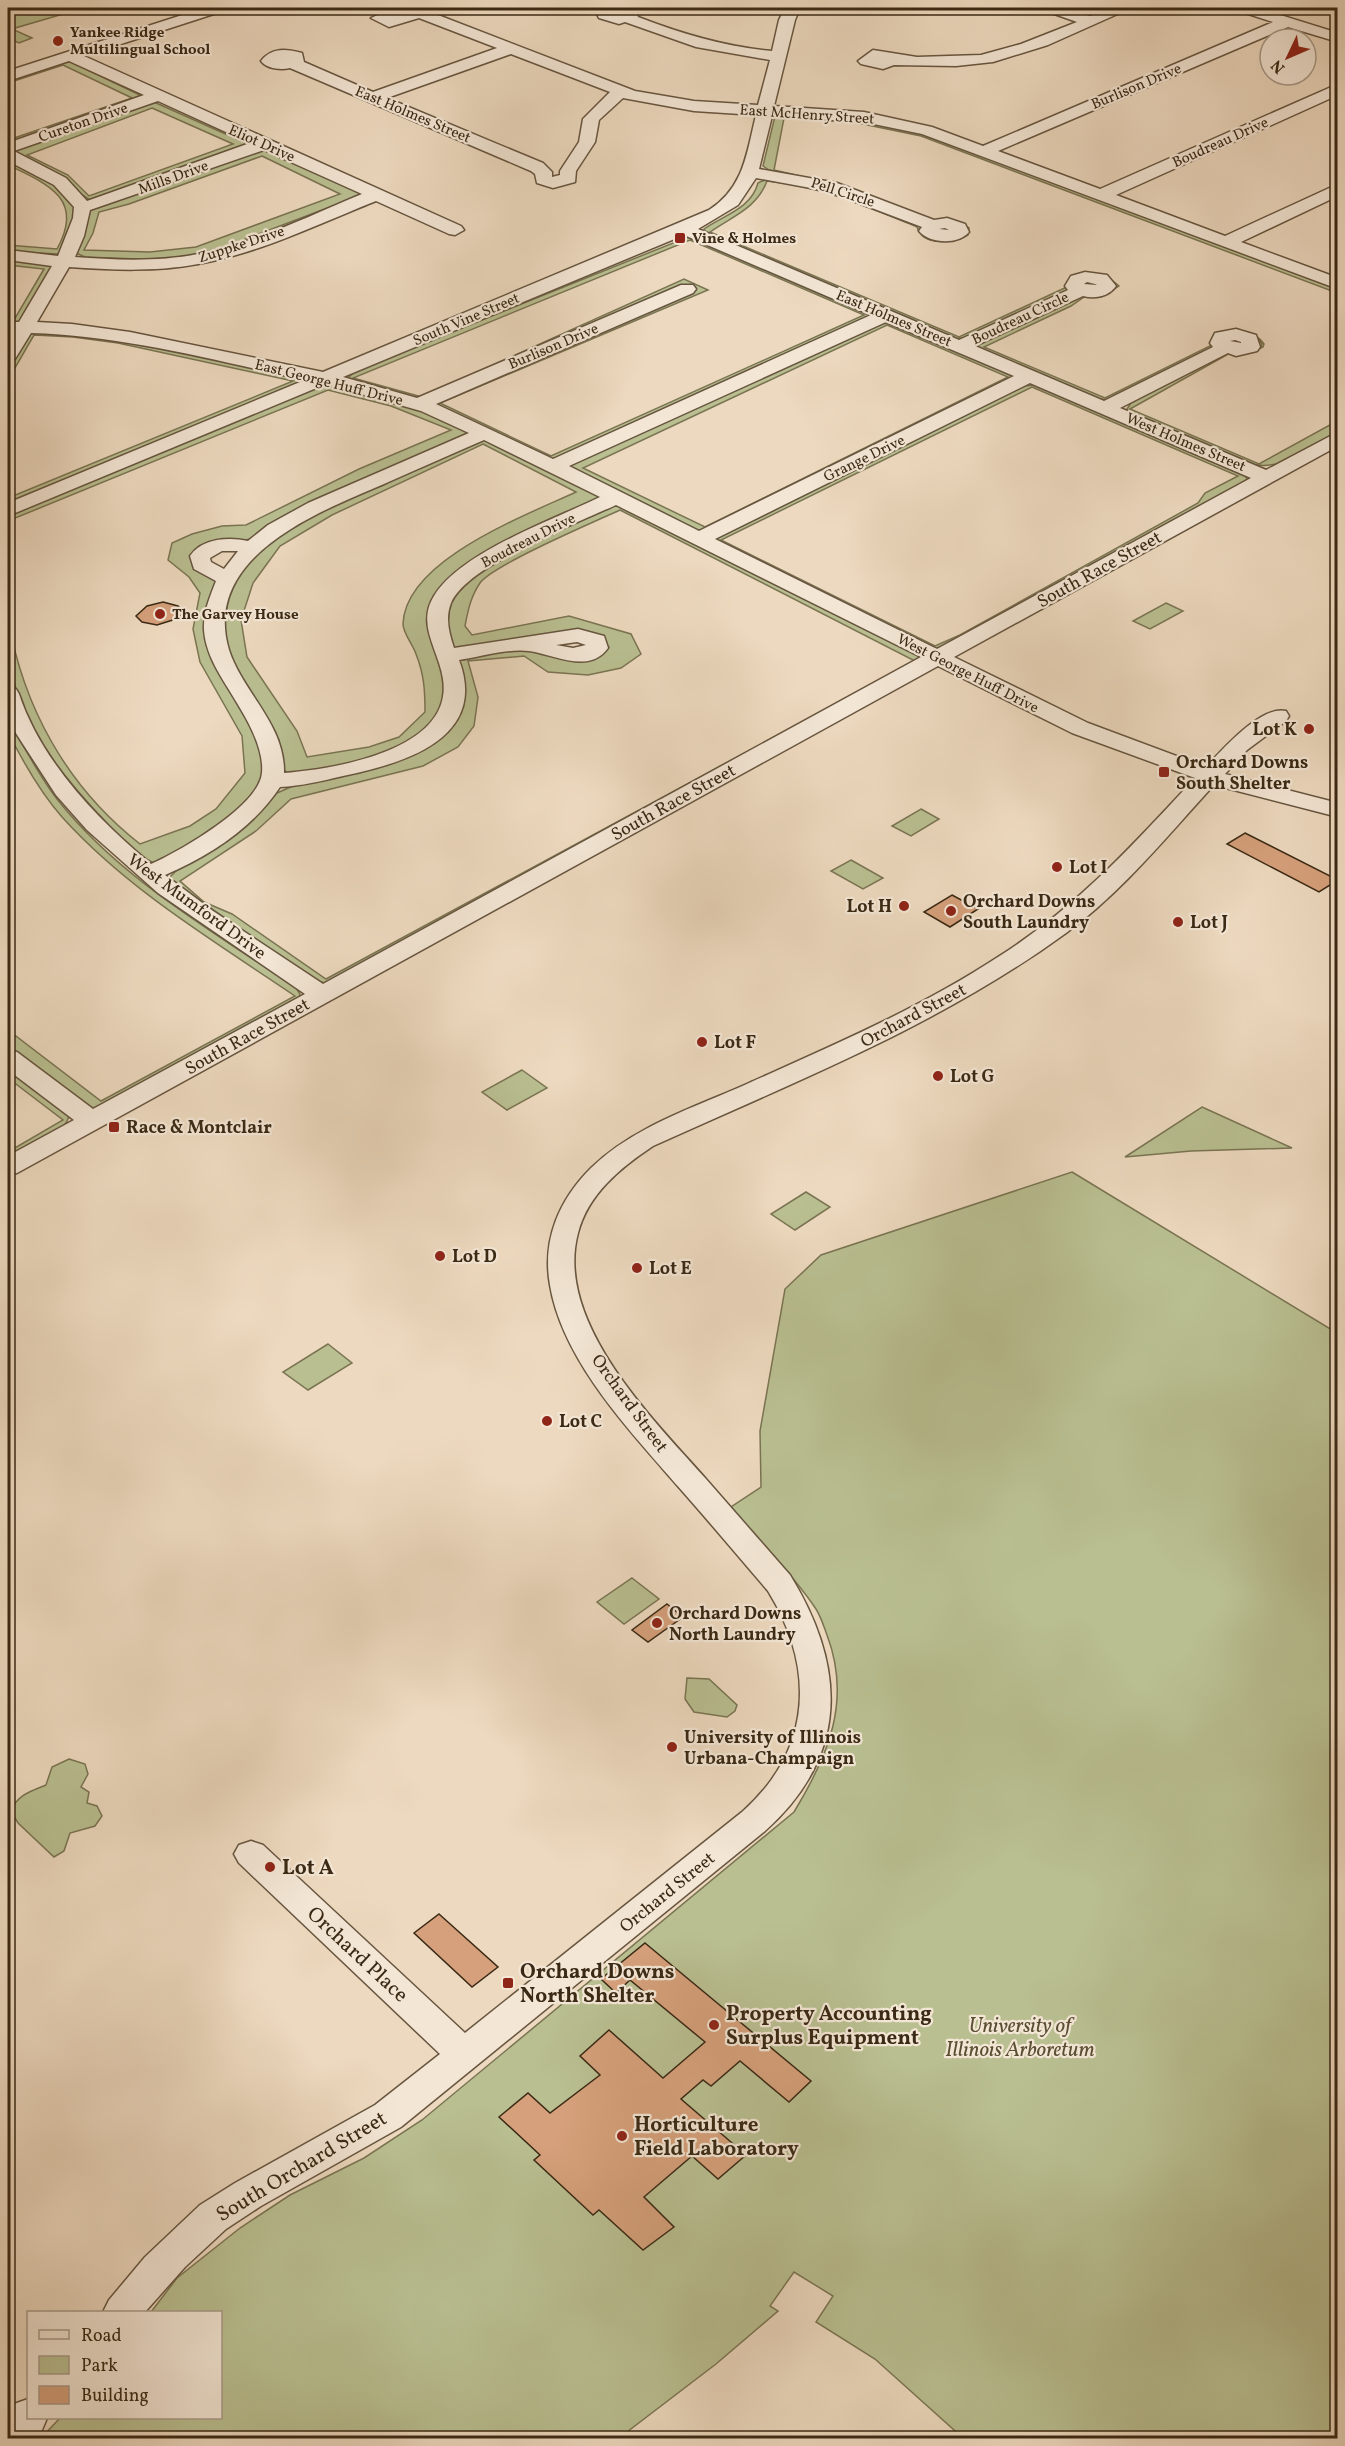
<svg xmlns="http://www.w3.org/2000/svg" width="1345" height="2446" viewBox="0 0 1345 2446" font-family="Vollkorn,serif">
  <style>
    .green { fill: #b9bf91; stroke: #7a7452; stroke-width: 1.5; fill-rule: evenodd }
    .building { fill: #d5a07b; stroke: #3a2914; stroke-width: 1.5 }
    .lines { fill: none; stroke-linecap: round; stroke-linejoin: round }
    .minor-casing { stroke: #67553f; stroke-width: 3 }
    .minor { fill: #f3e6d5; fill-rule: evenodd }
    .poi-dot { fill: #8f2418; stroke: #f3e6d5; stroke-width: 2 }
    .labels { text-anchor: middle; stroke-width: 4.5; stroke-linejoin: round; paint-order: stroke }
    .far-poi-label { font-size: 15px; font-weight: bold; fill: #3a2914; stroke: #f3e6d5; text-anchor: start }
    .far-street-label { font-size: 15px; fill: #3a2914; stroke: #f3e6d5 }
    .street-label { font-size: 18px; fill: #3a2914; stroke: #f3e6d5 }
    .poi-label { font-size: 18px; font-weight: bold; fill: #3a2914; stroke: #f3e6d5; text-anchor: start }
    .near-poi-label { font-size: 21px; font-weight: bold; fill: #3a2914; stroke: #f3e6d5; text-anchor: start }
    .near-street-label { font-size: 21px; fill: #3a2914; stroke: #f3e6d5 }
    .near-park-label { font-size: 21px; font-style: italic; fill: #5a4e33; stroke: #f3e6d5 }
  </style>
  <rect width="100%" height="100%" fill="#edd9bf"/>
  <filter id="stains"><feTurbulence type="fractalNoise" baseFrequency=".00333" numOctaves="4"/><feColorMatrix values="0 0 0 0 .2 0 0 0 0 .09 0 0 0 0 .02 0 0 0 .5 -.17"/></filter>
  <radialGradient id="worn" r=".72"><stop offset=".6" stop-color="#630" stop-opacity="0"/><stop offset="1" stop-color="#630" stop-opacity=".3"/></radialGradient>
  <g class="green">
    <path d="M8,8H72L77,10L12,29L32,38L19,43L8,38Z"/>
    <path d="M71,62L142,96L8,144V140L132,98L63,65L8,83V79L59,63Z"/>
    <path d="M154,102L248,144L90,200L14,151ZM152,108L233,144L89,196L68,175L27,155Z"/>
    <path d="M793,114L847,118L916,130L1337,289V293L921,136L853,122L784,118L774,170L848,187L934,220L958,222L969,228L968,235C954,243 923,247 917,227C868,207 820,186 767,181C757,208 733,216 710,232L959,337L1069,286V282C1084,270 1106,273 1119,286L1107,294L1087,295L1071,306L984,347L1105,398L1210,346C1220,328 1252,326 1264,344L1263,347L1250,353H1230L1130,409L1259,464L1337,421V433C1310,447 1280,474 1248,463L1128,413L1127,409L1131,403L1222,353L1247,352L1260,348L1262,344C1255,334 1230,327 1220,337C1216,342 1218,346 1214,351L1128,393L1107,400L1090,397L978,348L980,344L1081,294L1108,291L1113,283L1093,276L1078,278L1072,283L1073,288C1057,301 971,341 951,339L707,234L704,229C724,215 751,209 758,183C788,165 891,214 923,227L928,236C942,241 951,240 964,234L966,230L957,224L929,220L842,187L769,170L763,166L775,116Z"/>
    <path d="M262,150L272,151L359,192V196L209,253L164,260L85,257L76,253L86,228L89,210ZM262,156L340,194L196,247L150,252L84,250L93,233L99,212L129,204Z"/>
    <path d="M8,159C28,169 79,190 76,220C75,230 65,244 60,254L8,252V245L57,249C85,199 48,184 8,165Z"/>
    <path d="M688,237L871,316L559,459H549L420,399L348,378L355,371ZM690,240L864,315L551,456L440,403L708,290L684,279L422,397L353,378Z"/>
    <path d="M8,258L54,266L20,322L8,324V320H14L44,269L8,265Z"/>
    <path d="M894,323L1015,377L713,529L695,532L575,474L568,465L877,324ZM887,325L1008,377L705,527L583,468Z"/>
    <path d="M27,332L109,336L295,377L301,382L8,506V498L293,381L118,343L73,337L34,335L8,380V369Z"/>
    <path d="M1034,385L1239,471L1247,478L1245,482L943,647L934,648L714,540L1025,386ZM1032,387L1238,476L1205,493L1198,503L960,635L935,646L721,540Z"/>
    <path d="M320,386C370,386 424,411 469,430V435L262,537L206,547L218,586L211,620L262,734L266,777L247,807L158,864C137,858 120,837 105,821C61,775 17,721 8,654C6,643 8,630 8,618C23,707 67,787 140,844L190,826L216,809L245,773L242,736L200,662L193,629L200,593L189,577L168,560L172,543L192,534L222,526L246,525L359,469L451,430L391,406L328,390L8,521V516Z"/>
    <path d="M481,438L600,495L599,501L444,589L446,669L441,716L401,747L347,765L288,773L283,769L279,740L231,663L222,621L227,601L239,575L251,556L300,520ZM483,444L576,492C527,515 405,560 403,624C403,633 413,645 416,654C424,674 425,690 425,712L399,737L369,747L307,757L297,731L247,657L241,620L253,583L280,546L332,515Z"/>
    <path d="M614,505L622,506L916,654L921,660L329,984L314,980L172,881L170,877L176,871L233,834L277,793L302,782L429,746L458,658L518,648L595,658L603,654L609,647L596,636L452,649L443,623L452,593L504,554ZM620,510L915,661L326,979L232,914L204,902L180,881L256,831L291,799L423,766L458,747L474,726L478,697L468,661L524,656L548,672L588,675L621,668L641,654L631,634L569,616L472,635L465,626C468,610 471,596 480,583C493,565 594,522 620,510Z"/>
    <path d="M1166,603L1183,611L1150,629L1133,621Z"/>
    <path d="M8,722C25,746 38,775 57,799C120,879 213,931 296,988L300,994L299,998L106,1104L93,1108L84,1104L8,1048V1030L101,1101L295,996C214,941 128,890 62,817C40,792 23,762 8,732Z"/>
    <path d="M921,809L939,819L911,836L892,826Z"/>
    <path d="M851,860L883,878L863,889L831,871Z"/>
    <path d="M8,1067L69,1116C64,1137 26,1150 8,1160V1152L63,1120L8,1078Z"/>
    <path d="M522,1070L547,1088L507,1110L482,1092Z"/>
    <path d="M1202,1107L1292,1148L1191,1151L1125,1157Z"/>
    <path d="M1072,1172L1337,1333V2438H963L875,2359L816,2322L833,2296L794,2272L770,2306L778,2311L716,2364L619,2438H41L60,2418H220V2312H151L177,2278L240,2228L290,2195L364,2158L422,2120L794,1812C828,1756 852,1701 827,1635C824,1627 821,1617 816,1609C792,1573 759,1541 731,1507L761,1487L760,1431L785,1289L821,1255Z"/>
    <path d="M806,1192L830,1207L795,1230L771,1214Z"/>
    <path d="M328,1344L352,1363L308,1390L283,1372Z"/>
    <path d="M632,1578L659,1599L624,1624L597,1602Z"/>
    <path d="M687,1678L709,1679L737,1705L735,1711L727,1717L694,1712L685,1699Z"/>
    <path d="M69,1759L85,1764L88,1774L81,1787L89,1792L87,1803L97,1806L102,1816L95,1826L70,1833L64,1851L54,1857L18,1823L11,1811C17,1795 31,1791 46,1785L52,1767Z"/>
  </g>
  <g class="building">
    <path d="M163,602L178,606L184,612L179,618L157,625L142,622L136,616L147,606Z"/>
    <path d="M1245,833L1338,880L1319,892L1227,844Z"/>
    <path d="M952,895L978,909L950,927L924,912Z"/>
    <path d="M667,1604L683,1617L648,1642L632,1630Z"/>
    <path d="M439,1914L498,1967L472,1987L414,1933Z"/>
    <path d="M645,1943L811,2081L789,2102L740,2061L711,2086L703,2080L681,2099L746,2155L718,2179L692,2156L644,2197L674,2227L643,2250L599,2210L593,2215L534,2160L540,2155L499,2117L528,2093L550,2113L600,2075L580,2056L609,2030L663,2078L705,2042L630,1980L616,1993L601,1979Z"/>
  </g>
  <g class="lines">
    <defs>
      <g id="minor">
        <path d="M204,8H226L223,11L84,56L461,226L464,230L455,235L449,234L376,201C318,224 260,253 198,264C156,272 112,270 69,267L37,322L72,324L130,332L323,372L709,210C744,188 747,152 756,115L694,111L623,98L599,120L595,142L576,171L575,182L553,188L537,183L535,174L531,171L290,68C281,70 267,69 261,61C272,47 286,49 302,53L304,62L373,92L497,48L419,18L389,27L371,18L393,8L425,10L635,91L694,101L758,105L770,60L696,47L625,22L619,24L599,18L596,12L603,8H634L638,17C682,34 725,47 772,51L779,20L785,8H800L795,20L774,106L864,112L932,127L983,146L1273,22L1239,11L1237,8H1258L1338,33V42L1288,27L998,151L1100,189L1338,84V95L1116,195L1225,236L1338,184V196L1241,242L1338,278V289L922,134L864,122L772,116L759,169L837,183L934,220L947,218L965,224L969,232C958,245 930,244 919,231L922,227L827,191L756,178L738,205L698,229L959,340L1068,290L1065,286L1071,276L1085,272L1107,275L1116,286C1108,297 1095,299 1083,296L975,346L1104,401L1213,347L1210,343L1215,333L1236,329L1256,335L1260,347L1257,351L1236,356L1228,353L1120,408L1266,470L1338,432V446L954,657L1088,723L1206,767C1222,750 1261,705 1286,711L1289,716L1286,721L1247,750L1225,774L1338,803V817L1214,785C1167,836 1122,892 1066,933C940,1025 794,1082 653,1146C620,1168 588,1194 578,1233C554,1322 653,1419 706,1479C734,1511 762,1543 790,1575C846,1666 850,1755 765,1831L401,2127L261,2206L226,2229L185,2267L145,2312H103L109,2300L145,2257L200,2205L235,2183L375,2105L440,2054L239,1863L234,1854L239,1845L251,1841L263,1845L465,2033L742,1812C812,1750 816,1669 768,1591C740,1558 712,1525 683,1492C634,1435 563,1363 550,1285C542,1240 559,1200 591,1168C634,1126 696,1107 749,1083C834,1045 920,1008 998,957C1077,907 1132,846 1195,778L1072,733L938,666L17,1173L8,1175V1156L74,1120L8,1070V1050L17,1052L93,1109L305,994L158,893L87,830L56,795L10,724L8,688L16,689L19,694C41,761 98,820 151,864C180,851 259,806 262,773C264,752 251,726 240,708C226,683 206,659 204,630C203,612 210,597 216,581L194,569L190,556C202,538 229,537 248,541L268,525L308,503L469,433L421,411L326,384L8,516V503L305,380C214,360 124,336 31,333L15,359L8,360V341L13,333L8,332V322H19L52,266L8,260V250L58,256L73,218L74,207L54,185L8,161V143L144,95L69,61L8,81V71ZM511,54L610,92L583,119L579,142L560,171V175L552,177V172L543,163L387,98ZM158,101L250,143L87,201L66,178L14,151ZM264,150L362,194C309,216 255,243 198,254C158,262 115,260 75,257L84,236L90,210ZM945,228L949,230L939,229ZM684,235L871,315L553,459L436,404L693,293L696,289L693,285H681L417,398L343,377ZM1087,282L1095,284L1097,285L1084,284ZM886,322L1014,376L699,531L569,466ZM1235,340L1241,342V343L1230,341ZM1030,383L1251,478L937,649L715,539ZM484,440L600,497C553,520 461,552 434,596C416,625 439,650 443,679C454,750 335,769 284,773C285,724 243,693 229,650C201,556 319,512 384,484C418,469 451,454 484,440ZM616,505L921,657L323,984L213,911L165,875C209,856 253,828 280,787C301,786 322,781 343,776C402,764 489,739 459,660C479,657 510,648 529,651C553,654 589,675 608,648L604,636L578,629L454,648C449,633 445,618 451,603C467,565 577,523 616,505ZM222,551H238L224,569L211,562L210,558ZM577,642L586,645L573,648L556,645Z"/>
        <path d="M1043,8H1064L1090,16L1111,8H1131L1048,45L993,62L956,66L894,65L883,69L861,64L858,61L873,50L917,57L981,55L1021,44L1077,22L1046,11Z"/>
        <path d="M28,2399V2418H47L42,2430L33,2438H8V2410L14,2404Z"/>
      </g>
    </defs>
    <use href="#minor" class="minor-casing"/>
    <use href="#minor" class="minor"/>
  </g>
  <g class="poi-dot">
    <circle cx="58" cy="41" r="6"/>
    <rect x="674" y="232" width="12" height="12" rx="3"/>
    <circle cx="160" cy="614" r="6"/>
    <circle cx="1309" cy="729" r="6"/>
    <rect x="1158" y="766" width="12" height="12" rx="3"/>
    <circle cx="1057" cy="867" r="6"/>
    <circle cx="904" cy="906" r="6"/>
    <circle cx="951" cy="911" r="6"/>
    <circle cx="1178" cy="922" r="6"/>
    <circle cx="702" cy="1042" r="6"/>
    <circle cx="938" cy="1076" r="6"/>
    <rect x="108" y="1121" width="12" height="12" rx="3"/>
    <circle cx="440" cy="1256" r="6"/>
    <circle cx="637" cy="1268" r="6"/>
    <circle cx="547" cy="1421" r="6"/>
    <circle cx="657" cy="1623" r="6"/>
    <circle cx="672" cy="1747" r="6"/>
    <circle cx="270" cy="1867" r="6"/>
    <rect x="502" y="1977" width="12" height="12" rx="3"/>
    <circle cx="714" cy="2025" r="6"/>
    <circle cx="622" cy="2136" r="6"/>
  </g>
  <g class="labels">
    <g class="far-poi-label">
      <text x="70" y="37">Yankee Ridge<tspan x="70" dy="17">Multilingual School</tspan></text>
      <text x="692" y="243">Vine &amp; Holmes</text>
      <text x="172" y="619">The Garvey House</text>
    </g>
    <g class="far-street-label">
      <text transform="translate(1136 86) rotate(-23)" y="5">Burlison Drive</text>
      <text transform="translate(413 114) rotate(23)" y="5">East Holmes Street</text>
      <text transform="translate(807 114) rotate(4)" y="5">East McHenry Street</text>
      <text transform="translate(83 122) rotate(-19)" y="5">Cureton Drive</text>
      <text transform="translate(1220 142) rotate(-24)" y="5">Boudreau Drive</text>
      <text transform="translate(262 143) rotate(24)" y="5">Eliot Drive</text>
      <text transform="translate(173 177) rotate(-20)" y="5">Mills Drive</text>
      <text transform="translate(843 192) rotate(18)" y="5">Pell Circle</text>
      <text transform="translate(241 244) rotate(-18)" y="5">Zuppke Drive</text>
      <text transform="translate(894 318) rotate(23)" y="5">East Holmes Street</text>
      <text transform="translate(1020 318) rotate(-25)" y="5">Boudreau Circle</text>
      <text transform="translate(466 319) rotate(-23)" y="5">South Vine Street</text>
      <text transform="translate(553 346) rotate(-23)" y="5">Burlison Drive</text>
      <text transform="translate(329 382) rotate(14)" y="5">East George Huff Drive</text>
      <text transform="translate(1186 442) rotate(23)" y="5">West Holmes Street</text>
      <text transform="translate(864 458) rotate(-26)" y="5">Grange Drive</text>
      <text transform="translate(528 540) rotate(-27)" y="5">Boudreau Drive</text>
      <text transform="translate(968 673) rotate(27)" y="5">West George Huff Drive</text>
    </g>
    <g class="street-label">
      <text transform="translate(1099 569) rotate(-29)" y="6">South Race Street</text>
      <text transform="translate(673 802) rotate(-29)" y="6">South Race Street</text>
      <text transform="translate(197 906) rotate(36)" y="6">West Mumford Drive</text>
      <text transform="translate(913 1015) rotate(-28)" y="6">Orchard Street</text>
      <text transform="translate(247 1036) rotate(-29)" y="6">South Race Street</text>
      <text transform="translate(630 1403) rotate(54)" y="6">Orchard Street</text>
      <text transform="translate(667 1892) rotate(-39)" y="6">Orchard Street</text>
    </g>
    <g class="poi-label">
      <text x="1297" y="735" text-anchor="end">Lot K</text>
      <text x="1176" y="768">Orchard Downs<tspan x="1176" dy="21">South Shelter</tspan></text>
      <text x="1069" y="873">Lot I</text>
      <text x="963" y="907">Orchard Downs<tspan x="963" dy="21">South Laundry</tspan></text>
      <text x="892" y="912" text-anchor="end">Lot H</text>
      <text x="1190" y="928">Lot J</text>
      <text x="714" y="1048">Lot F</text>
      <text x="950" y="1082">Lot G</text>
      <text x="126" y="1133">Race &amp; Montclair</text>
      <text x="452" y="1262">Lot D</text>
      <text x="649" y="1274">Lot E</text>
      <text x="559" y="1427">Lot C</text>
      <text x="669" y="1619">Orchard Downs<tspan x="669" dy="21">North Laundry</tspan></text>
      <text x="684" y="1743">University of Illinois<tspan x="684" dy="21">Urbana-Champaign</tspan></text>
    </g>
    <g class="near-poi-label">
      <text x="282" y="1874">Lot A</text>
      <text x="520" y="1978">Orchard Downs<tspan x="520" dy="24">North Shelter</tspan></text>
      <text x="726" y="2020">Property Accounting<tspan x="726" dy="24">Surplus Equipment</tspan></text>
      <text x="634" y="2131">Horticulture<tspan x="634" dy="24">Field Laboratory</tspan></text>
    </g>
    <g class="near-street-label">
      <text transform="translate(358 1954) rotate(43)" y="7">Orchard Place</text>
      <text transform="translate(301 2166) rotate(-31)" y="7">South Orchard Street</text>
    </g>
    <g class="near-park-label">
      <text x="1020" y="2032">University of<tspan x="1020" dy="24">Illinois Arboretum</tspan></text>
    </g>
  </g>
  <rect width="1345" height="2446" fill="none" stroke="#edd9bf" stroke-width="30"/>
  <rect x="9" y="9" width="1327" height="2428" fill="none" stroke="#3a2914" stroke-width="3"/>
  <rect x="15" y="15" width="1315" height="2416" fill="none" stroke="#3a2914" stroke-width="1.5"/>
  <rect x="27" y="2311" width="195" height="108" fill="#f3e6d5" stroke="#a99a88" stroke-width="1.5"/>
  <rect x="39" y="2330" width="30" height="9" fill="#f3e6d5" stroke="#a99a88" stroke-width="1.5"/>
  <text x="81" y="2341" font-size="18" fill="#3a2914">Road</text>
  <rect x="39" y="2356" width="30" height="18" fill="#b9bf91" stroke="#a99a88" stroke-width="1.5"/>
  <text x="81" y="2371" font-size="18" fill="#3a2914">Park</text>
  <rect x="39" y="2386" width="30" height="18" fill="#d5a07b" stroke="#a99a88" stroke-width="1.5"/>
  <text x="81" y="2401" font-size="18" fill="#3a2914">Building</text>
  <g transform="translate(1288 57) rotate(226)"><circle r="28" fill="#f3e6d5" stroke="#a99a88" stroke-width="1.5"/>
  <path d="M0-4.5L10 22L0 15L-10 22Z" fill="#8f2418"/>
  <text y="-9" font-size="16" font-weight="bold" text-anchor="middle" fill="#3a2914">N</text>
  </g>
  <rect width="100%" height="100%" filter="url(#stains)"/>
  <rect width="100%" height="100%" fill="url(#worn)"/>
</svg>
